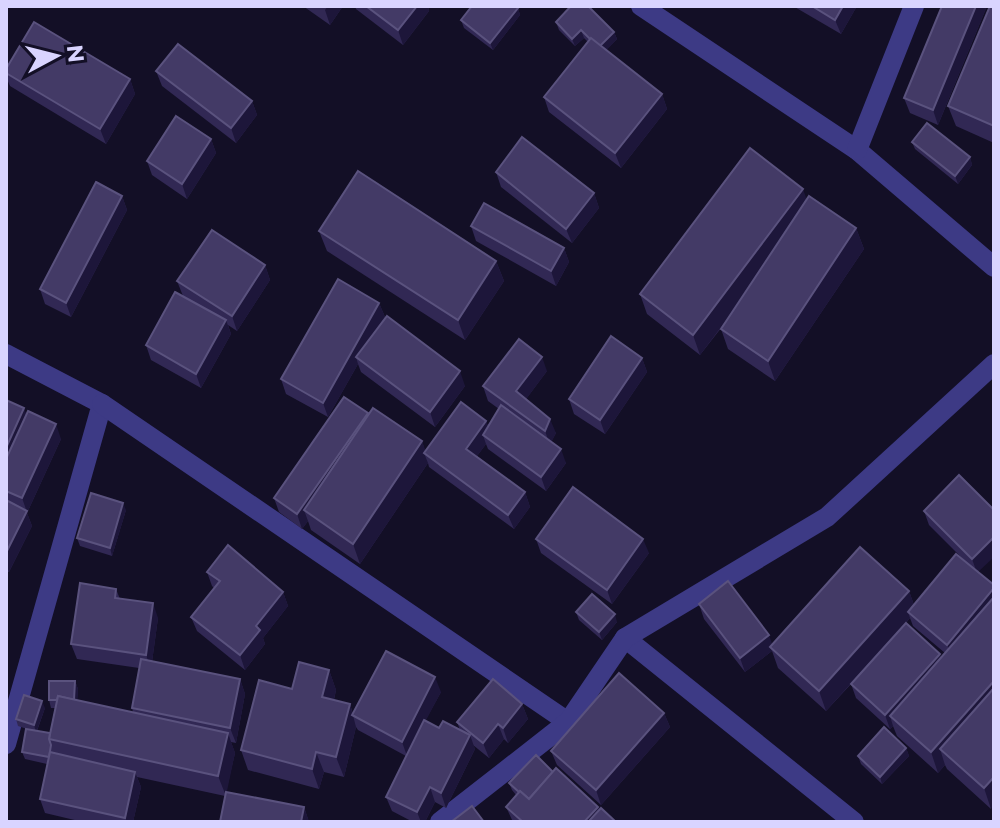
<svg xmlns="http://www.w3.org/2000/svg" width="1000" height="828" viewBox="0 0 1000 828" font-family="Montserrat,sans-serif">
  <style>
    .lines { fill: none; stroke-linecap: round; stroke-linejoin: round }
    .street { stroke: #3d3a85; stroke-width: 20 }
    .wall { fill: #312854; fill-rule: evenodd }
    .shaded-wall { fill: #1d163a }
    .building { fill: #433a66; stroke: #5a527e; stroke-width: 2 }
  </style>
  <rect width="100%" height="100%" fill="#130f26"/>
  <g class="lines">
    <g class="street">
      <path d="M641,6L857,150L994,267"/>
      <path d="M857,150L914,6"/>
      <path d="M6,354L102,404L6,744"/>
      <path d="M102,404L568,722"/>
      <path d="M625,638L854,822"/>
      <path d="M440,822L568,722L625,638L827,517L994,364"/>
    </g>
  </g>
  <g class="wall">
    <path d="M303,6H343L330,25Z"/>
    <path d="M355,6H428L429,11L403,45L356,9Z"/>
    <path d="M793,6H857L841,34Z"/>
    <path d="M942,6H987L938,125L910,113L904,98Z"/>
    <path d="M994,6V143L956,126L948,106Z"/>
    <path d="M518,8L520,15L493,50L464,28L461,20Z"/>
    <path d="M556,22L614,32L617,39L606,50L662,94L667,109L621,168L549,112L544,97L588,42L584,38L575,46L559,30Z"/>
    <path d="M6,69L130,79L135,94L106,144L10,86L6,77Z"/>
    <path d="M156,71L252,101L257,115L236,143L162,86Z"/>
    <path d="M211,139L216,153L187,199L152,175L147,161Z"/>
    <path d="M912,142L970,157L972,165L958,184L915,149Z"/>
    <path d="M496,172L594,193L599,208L572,243L501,187Z"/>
    <path d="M122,196L127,210L71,317L45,304L40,289Z"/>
    <path d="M807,200L856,228L864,249L775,381L728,349L721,329L725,323L700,355L647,314L640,294Z"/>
    <path d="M471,226L564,248L569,262L556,286L476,241Z"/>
    <path d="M319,231L496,261L504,281L465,340L327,251Z"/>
    <path d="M265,265L270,280L237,331L228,325L231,334L201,388L151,360L146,345L183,296L177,281Z"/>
    <path d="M379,303L385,317L380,326L465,386L435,427L361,372L358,364L328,417L286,394L281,379Z"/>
    <path d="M642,358L647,372L605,434L574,414L569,399Z"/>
    <path d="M547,371L526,399L556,433L551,442L566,463L546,491L488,449L486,444L477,456L525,492L530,507L514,529L429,467L428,463L360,564L311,530L308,521L302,529L279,512L274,498L368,413V415L422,441L425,451L486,421L488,426L499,409L488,401L483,386Z"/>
    <path d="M6,400L24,408L26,415L61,439L27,513L32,526L9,572L6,571Z"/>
    <path d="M959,475L978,572L991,809L947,769L945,765L938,773L897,736L893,726L890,729L856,698L851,684L826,711L778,668L772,651L745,672L704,619L699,604L773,645L909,591L914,605L967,563L929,525L924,511ZM910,618L913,626L945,653L941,657L906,623Z"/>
    <path d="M126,510L112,556L80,546L77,538Z"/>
    <path d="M536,539L649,553L612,604L541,553Z"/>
    <path d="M207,572L283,592L288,606L263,638L265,644L245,670L197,631L191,617L214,588L212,586Z"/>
    <path d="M116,589L120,599L158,618L152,662L240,679L245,694L236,743L231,742L235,753L226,792L304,807L309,822H220L225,796L137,777L141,787L133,822H83L45,813L40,799L47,764L25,759L22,752L27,729L18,726L16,719L45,708L37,731L50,733L55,708H51L49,700L75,681L78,689L77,700L133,712L132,708L139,668L77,659L71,644Z"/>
    <path d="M576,612L617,622L602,640L579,620Z"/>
    <path d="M329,670L336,690L334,700L350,704L353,714L441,692L425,721L439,728L460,730L457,722L522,704L528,719L508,743L504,739L489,758L473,745L475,749L446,808L435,802L425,822H413L392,811L386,797L406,756L358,730L356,727L344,777L324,772L319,789L248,770L241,750L292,689Z"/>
    <path d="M664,713L670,727L601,805L557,765L551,751Z"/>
    <path d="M906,748L909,756L882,784L861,764L858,756Z"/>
    <path d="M553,772L599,809L616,822H513L506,807L516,795L512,790L509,783Z"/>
  </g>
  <g class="shaded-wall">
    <path d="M328,6H343L330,25L325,10Z"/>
    <path d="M417,6H428L429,11L403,45L398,30Z"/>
    <path d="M843,6H857L841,34L835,20Z"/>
    <path d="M976,6H987L938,125L933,110Z"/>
    <path d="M518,8L520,15L493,50L490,43Z"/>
    <path d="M581,30L584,38L575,46L572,39Z"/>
    <path d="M614,32L617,39L602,55L599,47Z"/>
    <path d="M130,79L135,94L106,144L100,129Z"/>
    <path d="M662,94L667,109L621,168L615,153Z"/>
    <path d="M252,101L257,115L236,143L231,128Z"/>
    <path d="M211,139L216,153L187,199L182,184Z"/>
    <path d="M970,157L972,165L958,184L955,176Z"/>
    <path d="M803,189L810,209L700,355L693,335Z"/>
    <path d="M594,193L599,208L572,243L566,229Z"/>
    <path d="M122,196L127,210L71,317L66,303Z"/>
    <path d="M856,228L864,249L775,381L768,361Z"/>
    <path d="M564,248L569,262L556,286L551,271Z"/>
    <path d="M496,261L504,281L465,340L458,320Z"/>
    <path d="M265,265L270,280L237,331L232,316Z"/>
    <path d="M379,303L385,317L360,360L356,357L358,364L328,417L323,403Z"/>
    <path d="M226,320L231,334L201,388L196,374Z"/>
    <path d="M542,357L547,371L521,406L516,391Z"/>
    <path d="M642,358L647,372L605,434L600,420Z"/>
    <path d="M460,371L465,386L435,427L430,412Z"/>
    <path d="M24,408L29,422L6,474V448Z"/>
    <path d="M368,413L373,428L304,510L308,521L302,529L297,514Z"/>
    <path d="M550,419L556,433L550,445L545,431Z"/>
    <path d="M486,421L492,436L483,435L486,444L472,463L466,449Z"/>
    <path d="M56,424L61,439L27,513L32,526L9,572L6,564V553L27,512L22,498Z"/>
    <path d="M422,441L427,455L424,453L428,463L360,564L353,544Z"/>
    <path d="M561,449L566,463L546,491L541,477Z"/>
    <path d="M525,492L530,507L514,529L508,515Z"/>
    <path d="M123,503L126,510L112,556L110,548Z"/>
    <path d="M994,537V557L977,573L972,559Z"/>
    <path d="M643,539L649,553L612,604L607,590Z"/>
    <path d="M994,588V609L953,659L947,645Z"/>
    <path d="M909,591L916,611L908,612L910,618L826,711L819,691Z"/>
    <path d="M283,592L288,606L263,638L265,644L245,670L240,655L256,626Z"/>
    <path d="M153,603L158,618L151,669L146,655Z"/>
    <path d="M615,614L617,622L602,640L599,632Z"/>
    <path d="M769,635L774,649L770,647L772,651L745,672L740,658Z"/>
    <path d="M940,654L945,669L890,716L893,726L890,729L885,715Z"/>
    <path d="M329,670L336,690L330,717L322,697Z"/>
    <path d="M435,677L441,692L407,756L402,742Z"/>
    <path d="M240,679L245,694L236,743L230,728Z"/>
    <path d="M75,681L78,689L77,709L74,701Z"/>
    <path d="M994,681V710L940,749L945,765L938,773L931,752Z"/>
    <path d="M42,701L45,708L36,733L34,725Z"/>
    <path d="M350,704L356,727L344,777L336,757Z"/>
    <path d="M522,704L528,719L508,743L503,728Z"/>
    <path d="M664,713L670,727L601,805L596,790Z"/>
    <path d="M498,724L504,739L489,758L483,743Z"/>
    <path d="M228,733L235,753L226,796L218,776Z"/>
    <path d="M470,735L475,749L446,808L441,793Z"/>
    <path d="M906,748L909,756L882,784L880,777Z"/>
    <path d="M316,752L324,772L319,789L312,769Z"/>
    <path d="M135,772L141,787L133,822H127L125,818Z"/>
    <path d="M994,777V805L991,809L984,788Z"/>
    <path d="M430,787L435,802L425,822H421L417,812Z"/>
    <path d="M304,807L309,822H301Z"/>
    <path d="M598,807L603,821L602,822H584Z"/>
  </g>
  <g class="building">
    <path d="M366,6H417L398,30Z"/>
    <path d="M472,6H516L518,8L490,43L461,20Z"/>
    <path d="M571,6H588L614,32L600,46L590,39L581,30L572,39L556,22Z"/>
    <path d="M812,6H843L835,20Z"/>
    <path d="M942,6H976L933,110L904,98Z"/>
    <path d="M990,6H994V126L948,106Z"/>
    <path d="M34,22L130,79L100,129L6,73V69Z"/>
    <path d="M591,38L662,94L615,153L544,97Z"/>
    <path d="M178,44L252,101L231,128L156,71Z"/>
    <path d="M176,116L211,139L182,184L147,161Z"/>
    <path d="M927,123L970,157L955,176L912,142Z"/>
    <path d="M522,137L594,193L566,229L496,172Z"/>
    <path d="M750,148L803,189L693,335L640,294Z"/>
    <path d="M358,171L496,261L458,320L319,231Z"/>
    <path d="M96,182L122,196L66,303L40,289Z"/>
    <path d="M809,196L856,228L768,361L721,329Z"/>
    <path d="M484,203L564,248L551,271L471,226Z"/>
    <path d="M212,230L265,265L232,316L177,281Z"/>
    <path d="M338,279L379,303L323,403L281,379Z"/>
    <path d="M175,292L226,320L196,374L146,345Z"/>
    <path d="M387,316L460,371L430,412L356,357Z"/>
    <path d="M611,336L642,358L600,420L569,399Z"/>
    <path d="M519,339L542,357L516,391L550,419L545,431L483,386Z"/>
    <path d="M344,397L368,413L297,514L274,498Z"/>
    <path d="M6,400L24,408L6,448Z"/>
    <path d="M461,402L486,421L466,449L525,492L508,515L424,453Z"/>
    <path d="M501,405L561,449L541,477L483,435Z"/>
    <path d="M373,408L422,441L353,544L304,510Z"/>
    <path d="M28,411L56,424L22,498L6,491V459Z"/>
    <path d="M959,475L994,510V537L972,559L924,511Z"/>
    <path d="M573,487L643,539L607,590L536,539Z"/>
    <path d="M91,493L123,503L110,548L77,538Z"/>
    <path d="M6,500L27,511L6,553Z"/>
    <path d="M228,545L283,592L256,626L260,630L240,655L191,617L220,581L207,572Z"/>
    <path d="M860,547L909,591L819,691L770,647Z"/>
    <path d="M956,554L994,585V588L947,645L908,612Z"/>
    <path d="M728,581L769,635L740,658L699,604Z"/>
    <path d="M80,583L116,589L115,598L153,603L146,655L71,644Z"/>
    <path d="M592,594L615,614L599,632L576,612Z"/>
    <path d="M994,597V681L931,752L890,716Z"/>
    <path d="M906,623L940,654L885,715L851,684Z"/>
    <path d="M386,651L435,677L402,742L352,715Z"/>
    <path d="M141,659L240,679L230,728L132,708Z"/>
    <path d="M299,662L329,670L322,697L350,704L336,757L316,752L312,769L241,750L259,680L292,689Z"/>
    <path d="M619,673L664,713L596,790L551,751Z"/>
    <path d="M493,679L522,704L503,728L498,724L483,743L457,722Z"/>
    <path d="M49,681H75L74,700L58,696L57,700H49Z"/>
    <path d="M994,688V777L984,788L940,749Z"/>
    <path d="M24,695L42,701L34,725L16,719Z"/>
    <path d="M58,696L228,733L218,776L49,739Z"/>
    <path d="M424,720L439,728L443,721L470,735L441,793L430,787L417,812L386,797Z"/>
    <path d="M884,727L906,748L880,777L858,756Z"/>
    <path d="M26,729L50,733L49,739L51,745L49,757L22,752Z"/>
    <path d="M50,752L135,772L125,818L40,799Z"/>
    <path d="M536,755L553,772L529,799L520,791L519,792L509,783Z"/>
    <path d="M556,768L598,807L584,822H523L506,807L520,791L529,799Z"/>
    <path d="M226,792L304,807L301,822H220Z"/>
    <path d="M472,806L484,822H451Z"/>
    <path d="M601,808L616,822H588Z"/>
  </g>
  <rect width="1000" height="828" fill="none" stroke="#d9d4ff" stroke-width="16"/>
  <g transform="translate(56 56) rotate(83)" stroke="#130f26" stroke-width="6" paint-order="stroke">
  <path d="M0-6L14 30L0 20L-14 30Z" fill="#d9d4ff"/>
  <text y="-12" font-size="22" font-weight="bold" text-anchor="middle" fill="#d9d4ff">N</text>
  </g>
</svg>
